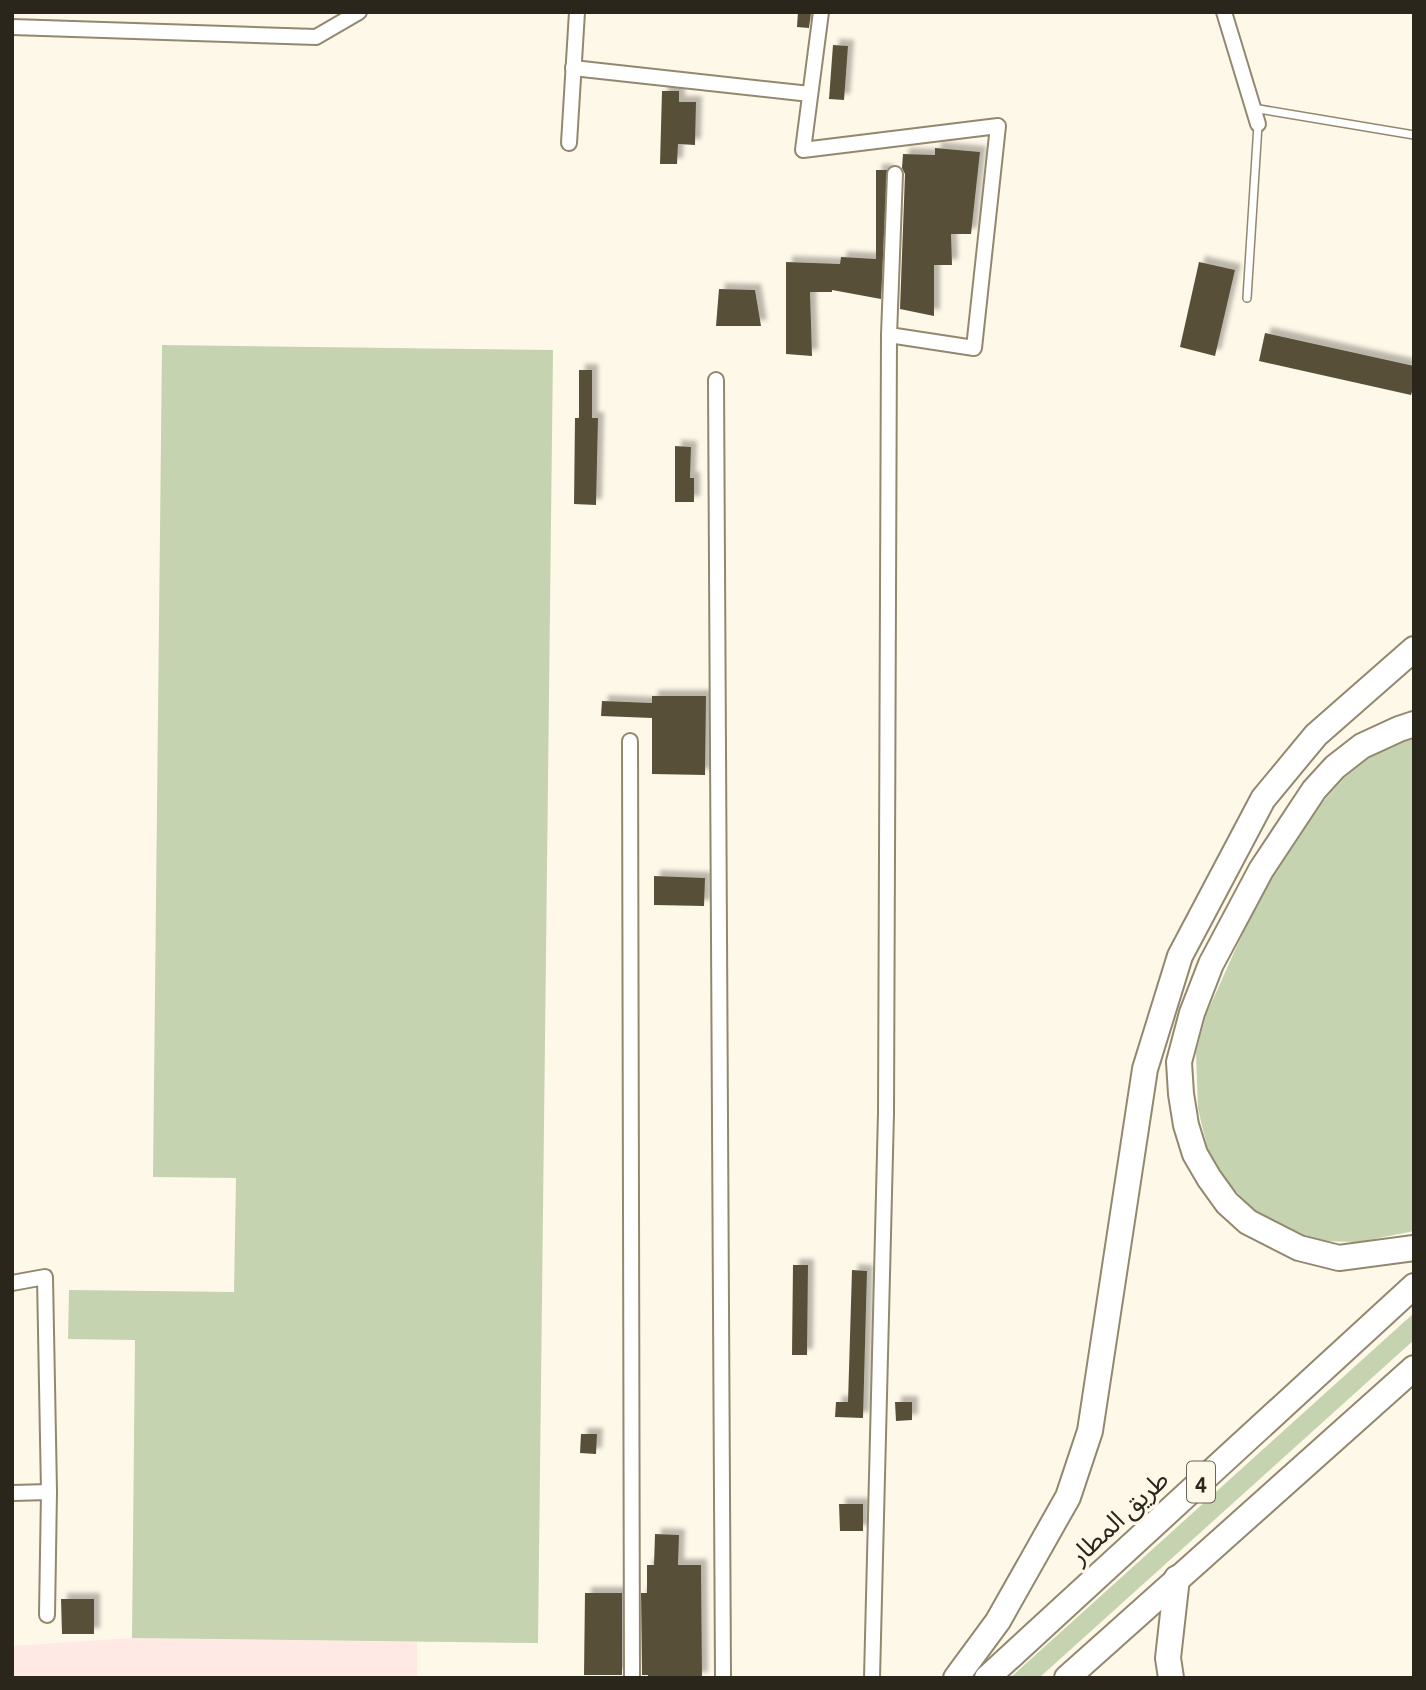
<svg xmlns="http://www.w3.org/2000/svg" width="1426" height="1690" viewBox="0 0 1426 1690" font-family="'Alegreya Sans','Noto Sans Arabic',sans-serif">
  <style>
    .industrial { fill: #fee9e4 }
    .green { fill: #c6d3b1 }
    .building { fill: #595039; filter: url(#shadow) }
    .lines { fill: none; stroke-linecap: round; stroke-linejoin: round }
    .lane-casing { stroke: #928870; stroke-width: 10 }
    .street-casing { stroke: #928870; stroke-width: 18 }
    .highway-casing { stroke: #928870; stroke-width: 28 }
    .lane { stroke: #fff; stroke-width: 7 }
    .street { stroke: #fff; stroke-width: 14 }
    .highway { stroke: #fff; stroke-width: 24 }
    .labels { text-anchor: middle; stroke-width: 7; stroke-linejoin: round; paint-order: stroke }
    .shield { fill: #fef8e8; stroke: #6a6559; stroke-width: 2 }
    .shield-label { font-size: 24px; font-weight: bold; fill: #2a261c }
    .street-label { font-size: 26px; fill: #2a261c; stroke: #fef8e8 }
  </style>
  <defs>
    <filter id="shadow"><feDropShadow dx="6" dy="-6" stdDeviation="2" flood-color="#0004"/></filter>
  </defs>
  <rect width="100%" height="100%" fill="#fef8e8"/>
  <path class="industrial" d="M132,1638L417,1642V1678H12V1646Z"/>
  <g class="green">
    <path d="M162,345L553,350L538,1643L132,1638L135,1340L68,1339L69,1290L234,1292L236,1178L153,1177Z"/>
    <path d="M1414,739V1231L1359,1242L1319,1241L1285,1232L1257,1214L1232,1187L1209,1154L1198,1109L1196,1053L1206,1015L1236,948L1270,878L1302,825L1346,776L1386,745Z"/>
    <path d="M1414,1313V1340L1039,1678H1010Z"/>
  </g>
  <g class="building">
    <path d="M798,12H811L809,28L797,27Z"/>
    <path d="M833,45L848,46L844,100L829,99Z"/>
    <path d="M662,91H679V102H696L695,145L678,144L677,164H660Z"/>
    <path d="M935,148L980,152L971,234H951L952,265H934V316L900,309L905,174L902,168L903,154L935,155Z"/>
    <path d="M876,170H887L881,299L832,290V292H810L812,356L786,354V262L840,264L841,257L876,259Z"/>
    <path d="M1199,262L1235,270L1215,356L1180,347Z"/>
    <path d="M719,289L755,290L761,326H716Z"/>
    <path d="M1265,333L1414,366V385L1411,395L1259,361Z"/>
    <path d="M579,370H592V418H598L596,505L574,504L575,418H579Z"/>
    <path d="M675,446L691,447L690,478H694V502H675Z"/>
    <path d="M652,696H706L705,775L652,774V718L601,716L602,701L652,703Z"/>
    <path d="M654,876L705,878L704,906L654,905Z"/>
    <path d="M793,1265H808L807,1355H792Z"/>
    <path d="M852,1270L867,1271L863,1418L835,1417L836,1402H848Z"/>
    <path d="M895,1402H912V1420L896,1421Z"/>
    <path d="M581,1434H597L596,1454L580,1453Z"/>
    <path d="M839,1504H863V1531H840Z"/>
    <path d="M655,1534L679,1535L678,1565H701L702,1678H648V1675H642L641,1593H647V1565H654Z"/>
    <path d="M585,1593H622V1675H584Z"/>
    <path d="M61,1599H94V1634H62Z"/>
  </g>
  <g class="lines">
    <defs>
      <path id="lane" d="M1247,298L1259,109L1414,135"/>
      <g id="street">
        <path d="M821,12L803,150L998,126L974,348L889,335L895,174"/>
        <path d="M1224,12L1258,124"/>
        <path d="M12,27L316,37L359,12"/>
        <path d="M573,68L810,94"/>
        <path d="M569,143L577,12"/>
        <path d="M716,380L723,1678"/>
        <path d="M630,741L632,1678"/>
        <path d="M12,1283L45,1277L49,1492L47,1615"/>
        <path d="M12,1493L49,1492"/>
        <path d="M872,1678L886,1113L889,335"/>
      </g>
      <g id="highway">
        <path d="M1414,724L1399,729L1362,746L1335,767L1314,790L1261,870L1211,964L1192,1013L1179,1062L1181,1094L1186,1125L1195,1154L1209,1178L1227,1203L1248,1222L1299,1248L1339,1258L1414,1248"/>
        <path d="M956,1678L998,1621L1068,1497L1090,1431L1145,1069L1180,956L1263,799L1316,735L1414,649"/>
        <path d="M987,1678L1414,1286"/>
        <path d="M1067,1678L1414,1368"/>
        <path d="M1171,1678L1168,1658L1177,1578"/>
      </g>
    </defs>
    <use href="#lane" class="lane-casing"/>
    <use href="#street" class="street-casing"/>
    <use href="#highway" class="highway-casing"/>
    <use href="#lane" class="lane"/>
    <use href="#street" class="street"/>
    <use href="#highway" class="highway"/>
  </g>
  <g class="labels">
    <rect class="shield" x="1187" y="1461.5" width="28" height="41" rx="5"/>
    <g class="shield-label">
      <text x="1201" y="1490">4</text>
    </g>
    <g class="street-label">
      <text transform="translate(1119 1517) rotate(-43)" y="9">طريق المطار</text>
    </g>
  </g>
  <rect width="1426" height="1690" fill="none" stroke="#2a261c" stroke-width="28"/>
</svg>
